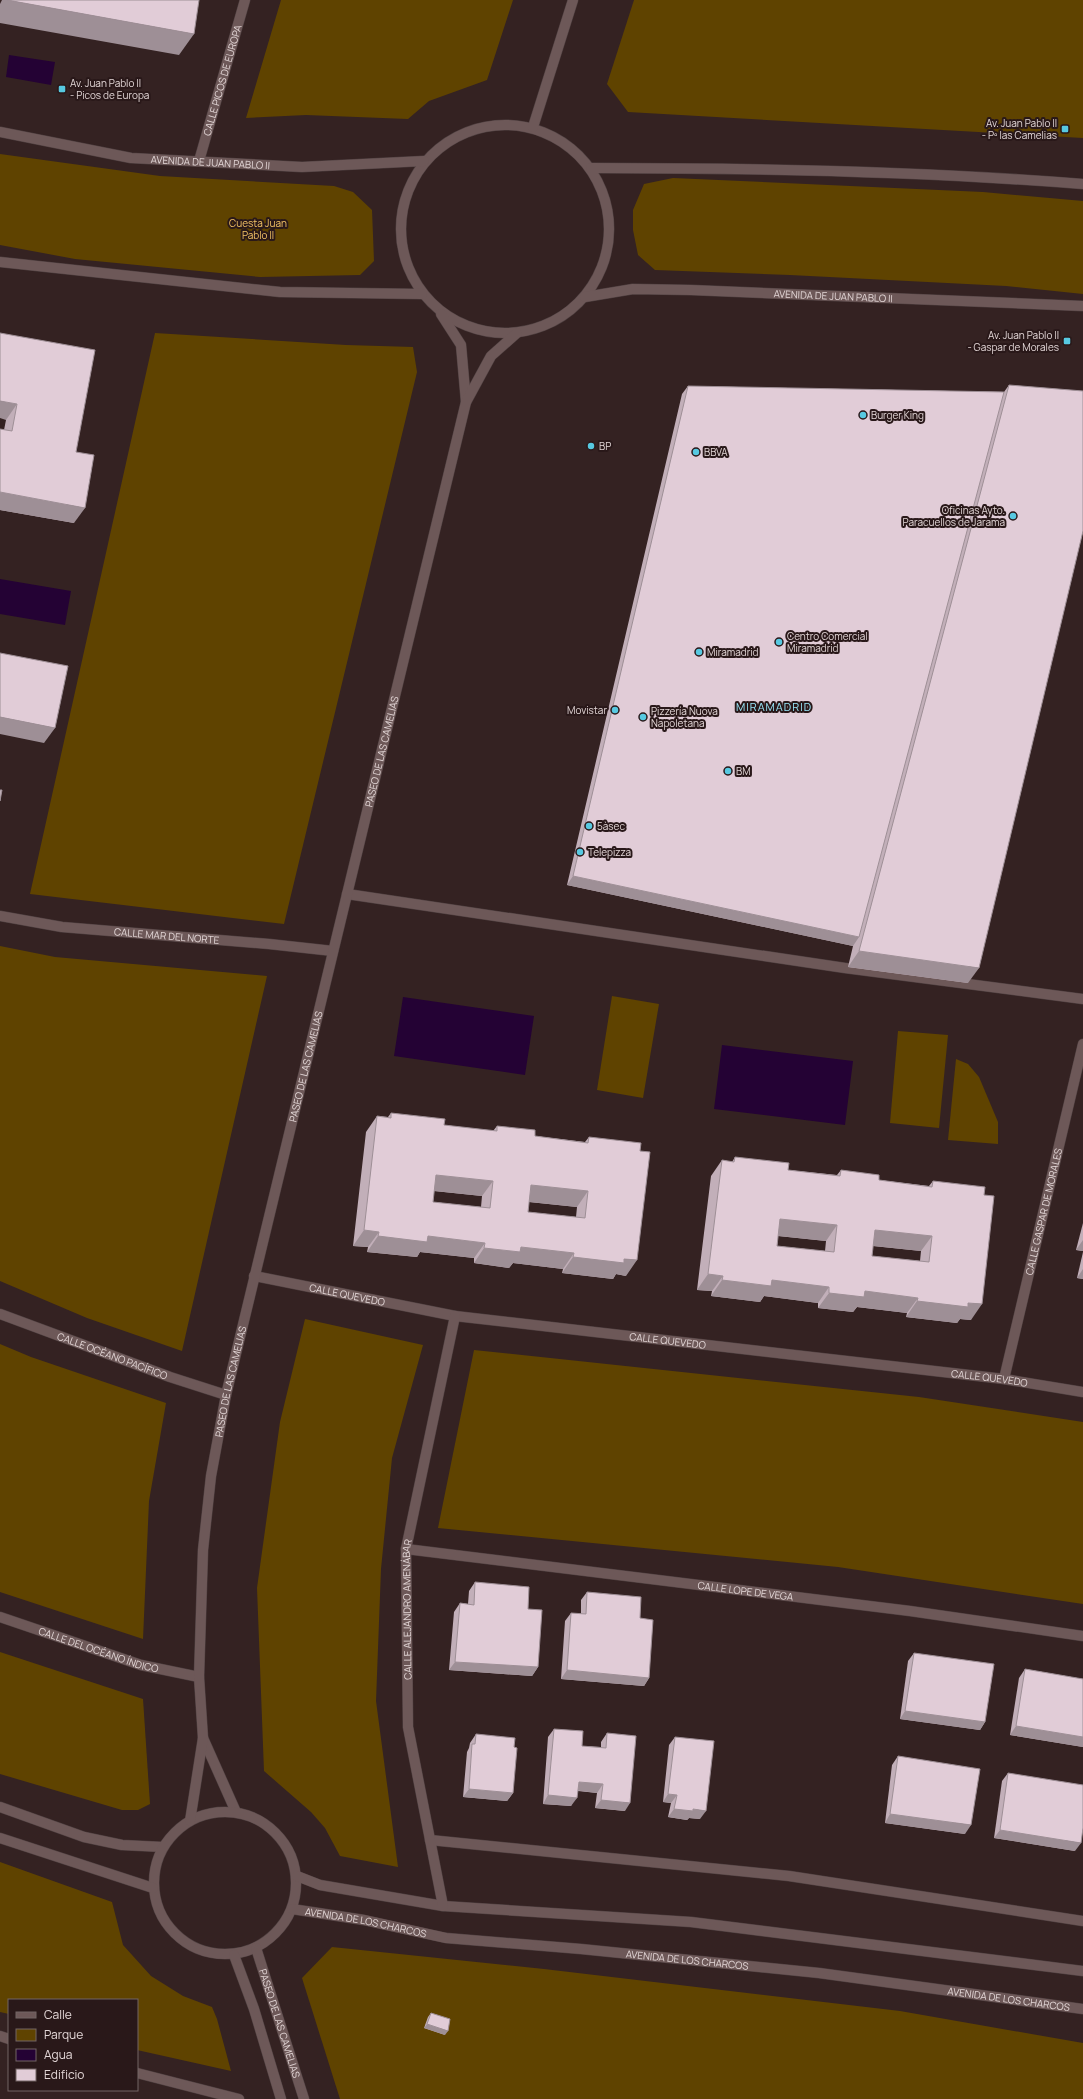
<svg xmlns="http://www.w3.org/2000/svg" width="1083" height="2099" viewBox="0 0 1083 2099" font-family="Manrope,sans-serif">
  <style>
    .green { fill: #5f4300 }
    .water { fill: #240234 }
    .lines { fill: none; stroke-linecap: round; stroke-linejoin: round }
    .minor-casing { stroke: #4f4041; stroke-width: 11 }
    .minor { stroke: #6d5858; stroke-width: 10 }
    .wall { fill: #c2afb9; fill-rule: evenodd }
    .shaded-wall { fill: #9e8f96 }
    .building { fill: #e1ccd7; stroke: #9e8f96; fill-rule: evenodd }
    .poi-dot { fill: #57c9e1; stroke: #291819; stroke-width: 1.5 }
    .labels { text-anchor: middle; stroke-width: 4; stroke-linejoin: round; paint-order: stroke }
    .street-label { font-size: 10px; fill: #e3d7d7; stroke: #291819 }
    .poi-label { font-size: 10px; fill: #e3d7d7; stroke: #291819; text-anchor: start }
    .park-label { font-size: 10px; fill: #f4c365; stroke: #291819 }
    .neighbourhood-label { font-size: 11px; letter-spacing: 1px; fill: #99e6f8; stroke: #291819 }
  </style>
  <rect width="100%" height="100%" fill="#342222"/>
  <g class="green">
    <path d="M281,0H513L487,80L429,101L408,119L306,115L246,118Z"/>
    <path d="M634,0H1083V138L628,112L607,84Z"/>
    <path d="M0,154L160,176L334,186L353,192L372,210L374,261L360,275L260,277L75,259L0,245Z"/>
    <path d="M673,178L983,192L1083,201V294L1006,286L790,275L655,270L638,255L633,230V210L644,184Z"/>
    <path d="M155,333L346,345L413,347L417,372L284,924L30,894Z"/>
    <path d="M0,946L55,957L267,976L182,1351L87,1318L0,1281Z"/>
    <path d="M612,996L659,1004L643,1098L597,1090Z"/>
    <path d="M898,1031L948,1035L939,1128L890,1123Z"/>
    <path d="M956,1059L968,1064L979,1077L998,1122V1144L948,1140Z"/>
    <path d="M305,1319L423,1345L392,1458L381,1569L376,1701L398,1867L340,1856L325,1828L311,1812L264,1771L257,1588L280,1422Z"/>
    <path d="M0,1344L31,1357L166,1403L149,1501L143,1639L0,1592Z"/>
    <path d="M474,1350L919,1397L1083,1422V1604L838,1567L438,1528Z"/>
    <path d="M0,1652L143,1699L150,1804L138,1810H122L0,1774Z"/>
    <path d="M0,1862L112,1902L123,1945L151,1976L183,1996L212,2007L217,2019L231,2071L137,2050V2000H9V2014L0,2012Z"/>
    <path d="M332,1947L544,1969L900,2011L1083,2043V2099H340L302,1978Z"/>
  </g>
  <g class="water">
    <path d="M9,55L55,62L51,85L6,77Z"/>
    <path d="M0,579L71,591L65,625L0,614Z"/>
    <path d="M403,997L534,1016L525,1075L394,1056Z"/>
    <path d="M722,1045L853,1061L845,1125L714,1109Z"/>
  </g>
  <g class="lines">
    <defs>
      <g id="minor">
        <circle cx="505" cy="229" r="104"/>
        <path d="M533,127L573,0"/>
        <path id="s1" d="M0,132L131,158L302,167L424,161"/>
        <path id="s2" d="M199,161L245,0"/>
        <path d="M591,168C755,168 920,171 1083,184"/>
        <path d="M0,262L280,292L422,294"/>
        <path id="s3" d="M585,297L633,289L691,290L1083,306"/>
        <path d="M441,314L461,345L466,402"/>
        <path d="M347,894L845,968L1083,999"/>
        <path id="s4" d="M0,916L62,927L269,944L333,951"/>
        <path id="s5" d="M254,1276L455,1316L1004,1379L1083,1392"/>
        <path id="s6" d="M0,1314L170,1377L226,1395"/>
        <path id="s7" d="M1004,1379L1083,1044"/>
        <path id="s8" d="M406,1549L910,1611L1083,1636"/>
        <path id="s9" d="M0,1617L141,1665L199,1677"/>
        <path d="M203,1738L236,1812"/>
        <path d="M0,1807L84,1837L122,1845L163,1847"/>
        <circle cx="225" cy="1883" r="71"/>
        <path id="s10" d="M190,1821L203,1738L199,1677L203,1550L211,1476L226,1395L466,402L491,356L517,333"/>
        <path d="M0,1838L153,1888"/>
        <path d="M430,1840L789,1876L1083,1921"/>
        <path d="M297,1876L320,1885L443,1906L691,1922L1083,1971"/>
        <path id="s11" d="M443,1906L408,1727L406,1549L455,1316"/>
        <path id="s12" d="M292,1909L364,1920L446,1938L581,1949L819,1973L1083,2009"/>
        <path id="s13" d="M256,1948L304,2099"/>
        <path d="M234,1955L254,2009L281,2099"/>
        <path d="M0,2036L9,2039"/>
        <path d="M137,2073L239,2099"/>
      </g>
    </defs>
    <use href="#minor" class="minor-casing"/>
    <use href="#minor" class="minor"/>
  </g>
  <g class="wall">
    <path d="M0,333L74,523L0,510V429L4,430L6,420Z"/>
    <path d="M1009,385L968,983L848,967L853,946L567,885L682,394L688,386L1004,392Z"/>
    <path d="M391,1113L444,1125L493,1131L497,1126L535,1136L585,1142L589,1137L626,1276L616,1274L613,1279L562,1273L563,1269L513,1263L509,1268L474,1263V1258L420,1252L417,1257L367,1252L368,1247L353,1246L366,1132L377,1116L388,1117ZM434,1191L482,1196L481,1207L433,1202ZM529,1202L577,1207L576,1217L528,1212Z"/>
    <path d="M735,1157L788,1170L837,1175L841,1170L879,1180L929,1186L933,1181L984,1195L971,1320L960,1319L957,1323L906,1317L907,1313L857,1307L853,1312L818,1308V1303L764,1296L760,1302L711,1296L712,1291L697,1290L711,1176L722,1160L732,1162ZM778,1236L826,1241L825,1251L777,1246ZM873,1246L921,1251L920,1261L872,1256Z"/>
    <path d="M1083,1223V1251L1076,1250Z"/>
    <path d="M1083,1252V1279L1077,1278Z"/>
    <path d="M475,1582L528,1609L538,1667L532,1676L449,1670L454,1612L460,1603L468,1604L469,1591Z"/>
    <path d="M587,1592L640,1618L649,1678L644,1686L561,1679L565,1621L571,1613L581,1614V1600Z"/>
    <path d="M914,1653L985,1722L980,1730L900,1719L908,1661Z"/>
    <path d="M1025,1669L1083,1679V1747L1010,1735L1019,1678Z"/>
    <path d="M554,1729L582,1746L601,1747V1742L607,1733L625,1811L595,1808L597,1793L578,1791L571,1806L543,1804L548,1737Z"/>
    <path d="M476,1734L514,1747L513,1793L507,1801L463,1797L467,1752L469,1748L470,1743Z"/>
    <path d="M675,1737L700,1819L689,1818L687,1820L668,1817L671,1803L663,1802L669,1745Z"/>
    <path d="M898,1756L965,1834L885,1823L892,1765Z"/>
    <path d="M1008,1773L1075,1851L994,1838L1002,1781Z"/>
    <path d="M431,2013L445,2035L424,2028L428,2017Z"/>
  </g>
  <g class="shaded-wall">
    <path d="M2,0H7L194,34L179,55L0,23V4Z"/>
    <path d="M0,401L17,404L6,420L0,418Z"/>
    <path d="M0,492L85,508L74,523L0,510Z"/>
    <path d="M0,717L55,728L44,743L0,734Z"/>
    <path d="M573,876L859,937L853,946L567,885Z"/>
    <path d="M859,951L979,968L968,983L848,967Z"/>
    <path d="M436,1175L493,1181L482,1196L425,1190Z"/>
    <path d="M531,1185L588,1191L577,1207L520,1201Z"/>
    <path d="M780,1219L837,1225L826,1241L769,1235Z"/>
    <path d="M364,1230L379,1232L368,1247L353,1246Z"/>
    <path d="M875,1230L932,1236L921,1251L864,1245Z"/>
    <path d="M378,1236H428L485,1243L474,1258L420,1252L417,1257L367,1252Z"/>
    <path d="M1083,1240V1251L1076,1250Z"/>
    <path d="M521,1247L574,1253L563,1269L513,1263L509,1268L474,1263L484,1248Z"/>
    <path d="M573,1257L624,1259L637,1260L626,1276L616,1274L613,1279L562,1273Z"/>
    <path d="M1083,1269V1279L1077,1278Z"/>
    <path d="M708,1274L723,1276L712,1291L697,1290Z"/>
    <path d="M722,1280H772L829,1287L818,1303L764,1296L760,1302L711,1296Z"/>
    <path d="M865,1291L918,1298L907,1313L857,1307L853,1312L818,1308L829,1293Z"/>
    <path d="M917,1301L968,1303L982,1304L971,1320L960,1319L957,1323L906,1317Z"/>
    <path d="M455,1662L538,1667L532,1676L449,1670Z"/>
    <path d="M567,1670L649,1678L644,1686L561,1679Z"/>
    <path d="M905,1711L985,1722L980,1730L900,1719Z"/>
    <path d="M1016,1726L1083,1737V1747L1010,1735Z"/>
    <path d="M579,1782L603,1784L597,1793L573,1790Z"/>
    <path d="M469,1789L513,1793L507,1801L463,1797Z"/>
    <path d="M668,1794L677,1795L671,1803L663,1802Z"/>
    <path d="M548,1795L577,1798L571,1806L543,1804Z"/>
    <path d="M601,1800L630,1803L625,1811L595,1808Z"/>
    <path d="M674,1809H693L706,1811L700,1819L689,1818L687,1820L668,1817Z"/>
    <path d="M890,1814L971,1825L965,1834L885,1823Z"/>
    <path d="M1000,1830L1081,1843L1075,1851L994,1838Z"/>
    <path d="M427,2024L448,2031L445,2035L424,2028Z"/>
  </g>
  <g class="building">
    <path d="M7,0H199L194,34Z"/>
    <path d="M0,333L95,350L76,452L94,455L85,508L0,492V429L12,431L17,404L0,401Z"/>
    <path d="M1009,385L1083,391V531L979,968L859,951Z"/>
    <path d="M688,386L1004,392L859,937L573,876Z"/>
    <path d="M0,653L68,666L55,728L0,717Z"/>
    <path d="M0,790H2L0,801Z"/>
    <path d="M391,1113L445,1119L444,1125L497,1131V1126L535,1130V1136L588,1143L589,1137L641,1143L640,1151L650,1152L637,1260L624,1259V1263L573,1257L574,1253L521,1247L520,1252L484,1248L485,1243L428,1236L427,1242L378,1236L379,1232L364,1230L377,1116L391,1118ZM436,1175L493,1181L490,1208L433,1202ZM531,1185L588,1191L585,1218L528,1212Z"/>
    <path d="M735,1157L789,1163L788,1170L840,1176L841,1170L879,1175V1180L932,1187L933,1181L985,1187L984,1195L994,1196L982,1304L968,1303V1307L917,1301L918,1298L865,1291L864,1297L829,1293V1287L772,1280L771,1286L722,1280L723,1276L708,1274L722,1160L734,1162ZM780,1219L837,1225L834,1252L777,1246ZM875,1230L932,1236L929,1262L872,1256Z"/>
    <path d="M475,1582L529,1587L528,1609L542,1610L538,1667L455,1662L460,1603L474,1605Z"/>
    <path d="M587,1592L641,1597L640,1618L653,1620L649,1678L567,1670L571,1613L586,1614Z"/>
    <path d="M914,1653L994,1664L985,1722L905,1711Z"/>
    <path d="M1025,1669L1083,1679V1737L1016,1726Z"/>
    <path d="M554,1729L583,1731L582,1746L606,1748L607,1733L636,1736L630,1803L601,1800L603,1784L579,1782L577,1798L548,1795Z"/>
    <path d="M476,1734L515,1738L514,1747L517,1748L513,1793L469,1789L472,1744H475Z"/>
    <path d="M675,1737L714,1741L706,1811L693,1809V1811L674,1809L677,1795L668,1794Z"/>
    <path d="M898,1756L980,1769L971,1825L890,1814Z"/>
    <path d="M1008,1773L1083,1785V1828L1081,1843L1000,1830Z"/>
    <path d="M431,2013L450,2019L448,2031L427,2024Z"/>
  </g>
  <g class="poi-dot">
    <rect x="58" y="85" width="8" height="8" rx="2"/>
    <rect x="1061" y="125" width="8" height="8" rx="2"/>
    <rect x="1063" y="337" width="8" height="8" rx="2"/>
    <circle cx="863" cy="415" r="4"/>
    <circle cx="591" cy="446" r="4"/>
    <circle cx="696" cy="452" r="4"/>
    <circle cx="1013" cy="516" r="4"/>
    <circle cx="779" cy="642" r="4"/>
    <circle cx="699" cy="652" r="4"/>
    <circle cx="615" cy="710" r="4"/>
    <circle cx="643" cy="717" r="4"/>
    <circle cx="728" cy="771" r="4"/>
    <circle cx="589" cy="826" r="4"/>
    <circle cx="580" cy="852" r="4"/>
  </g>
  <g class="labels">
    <g class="street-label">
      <text dy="4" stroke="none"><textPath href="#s2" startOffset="84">CALLE PICOS DE EUROPA</textPath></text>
      <text dy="4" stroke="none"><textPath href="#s1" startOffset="213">AVENIDA DE JUAN PABLO II</textPath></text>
      <text dy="4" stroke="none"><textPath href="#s3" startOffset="249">AVENIDA DE JUAN PABLO II</textPath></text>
      <text dy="4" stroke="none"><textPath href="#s10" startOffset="1091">PASEO DE LAS CAMELIAS</textPath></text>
      <text dy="4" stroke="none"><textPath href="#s4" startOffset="168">CALLE MAR DEL NORTE</textPath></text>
      <text dy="4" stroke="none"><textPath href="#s10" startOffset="767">PASEO DE LAS CAMELIAS</textPath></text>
      <text dy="4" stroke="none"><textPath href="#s7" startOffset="172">CALLE GASPAR DE MORALES</textPath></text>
      <text dy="4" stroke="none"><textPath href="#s5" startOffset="95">CALLE QUEVEDO</textPath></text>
      <text dy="4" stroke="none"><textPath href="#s5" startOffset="419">CALLE QUEVEDO</textPath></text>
      <text dy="4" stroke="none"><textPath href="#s6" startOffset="120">CALLE OCÉANO PACÍFICO</textPath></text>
      <text dy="4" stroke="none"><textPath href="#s5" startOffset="743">CALLE QUEVEDO</textPath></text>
      <text dy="4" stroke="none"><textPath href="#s10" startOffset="443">PASEO DE LAS CAMELIAS</textPath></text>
      <text dy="4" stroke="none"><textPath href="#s8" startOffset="342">CALLE LOPE DE VEGA</textPath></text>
      <text dy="4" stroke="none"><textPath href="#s11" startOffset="300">CALLE ALEJANDRO AMENÁBAR</textPath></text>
      <text dy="4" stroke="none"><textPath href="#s9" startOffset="104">CALLE DEL OCÉANO ÍNDICO</textPath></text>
      <text dy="4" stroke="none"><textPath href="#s12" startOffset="75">AVENIDA DE LOS CHARCOS</textPath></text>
      <text dy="4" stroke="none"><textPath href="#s12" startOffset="399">AVENIDA DE LOS CHARCOS</textPath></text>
      <text dy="4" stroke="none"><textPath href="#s12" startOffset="723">AVENIDA DE LOS CHARCOS</textPath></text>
      <text dy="4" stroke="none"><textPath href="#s13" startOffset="79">PASEO DE LAS CAMELIAS</textPath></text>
    </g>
    <g class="poi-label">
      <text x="70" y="87">Av. Juan Pablo II<tspan x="70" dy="12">- Picos de Europa</tspan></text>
      <text x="1057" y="127" text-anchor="end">Av. Juan Pablo II<tspan x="1057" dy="12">- Pº las Camelias</tspan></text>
      <text x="1059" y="339" text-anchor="end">Av. Juan Pablo II<tspan x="1059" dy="12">- Gaspar de Morales</tspan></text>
      <text x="871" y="419">Burger King</text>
      <text x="599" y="450">BP</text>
      <text x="704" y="456">BBVA</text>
      <text x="1005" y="514" text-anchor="end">Oficinas Ayto.<tspan x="1005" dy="12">Paracuellos de Jarama</tspan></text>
      <text x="787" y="640">Centro Comercial<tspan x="787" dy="12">Miramadrid</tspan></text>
      <text x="707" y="656">Miramadrid</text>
      <text x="607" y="714" text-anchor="end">Movistar</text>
      <text x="651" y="715">Pizzería Nuova<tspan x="651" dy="12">Napoletana</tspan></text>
      <text x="736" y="775">BM</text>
      <text x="597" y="830">5àsec</text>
      <text x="588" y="856">Telepizza</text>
    </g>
    <g class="park-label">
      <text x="258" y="227">Cuesta Juan<tspan x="258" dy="12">Pablo II</tspan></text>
    </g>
    <g class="neighbourhood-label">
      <text x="774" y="711">MIRAMADRID</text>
    </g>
  </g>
  <rect x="8" y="1999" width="130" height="92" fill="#291819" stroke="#736465"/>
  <rect x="16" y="2012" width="20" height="6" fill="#6d5858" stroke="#736465"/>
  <text x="44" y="2019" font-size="12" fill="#e3d7d7">Calle</text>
  <rect x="16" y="2029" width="20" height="12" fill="#5f4300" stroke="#736465"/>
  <text x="44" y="2039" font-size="12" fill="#e3d7d7">Parque</text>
  <rect x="16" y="2049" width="20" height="12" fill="#240234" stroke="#736465"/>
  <text x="44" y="2059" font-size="12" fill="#e3d7d7">Agua</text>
  <rect x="16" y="2069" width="20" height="12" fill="#e1ccd7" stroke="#736465"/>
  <text x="44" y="2079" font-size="12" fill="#e3d7d7">Edificio</text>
</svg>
